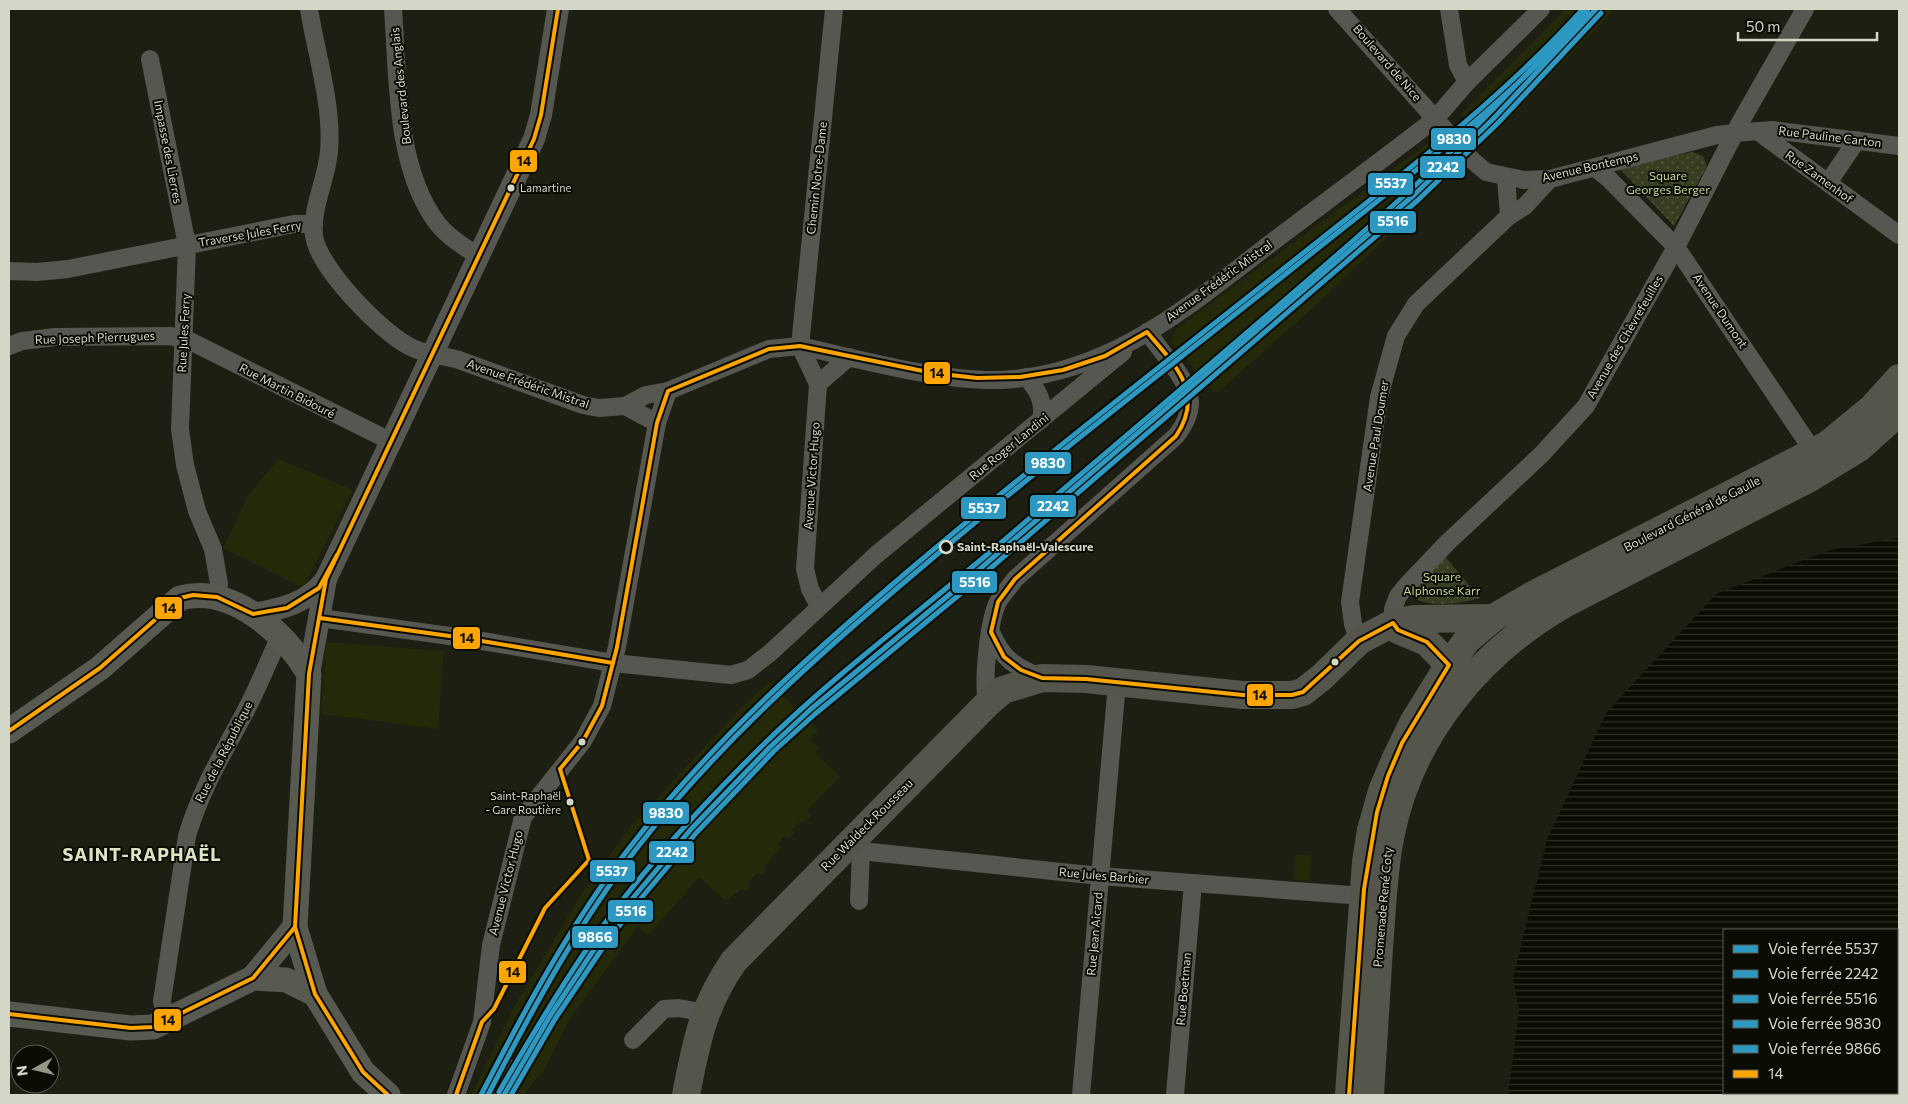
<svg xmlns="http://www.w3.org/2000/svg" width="1908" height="1104" viewBox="0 0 1908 1104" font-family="Commissioner,sans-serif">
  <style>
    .built { fill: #24290a }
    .park { fill: url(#park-dots) }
    .water { fill: url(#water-rules); fill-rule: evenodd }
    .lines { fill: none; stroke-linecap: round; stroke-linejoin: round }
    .minor { stroke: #555750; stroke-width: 18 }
    .tertiary { stroke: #555750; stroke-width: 22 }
    .secondary { stroke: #585a51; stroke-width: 25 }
    .primary { stroke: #54564c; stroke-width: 28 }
    .rail { stroke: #5c5d56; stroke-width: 4 }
    .bus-1-casing { stroke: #0b0d04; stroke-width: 8 }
    .bus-1 { stroke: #ffa500; stroke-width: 4 }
    .rail-1-casing { stroke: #0b0d04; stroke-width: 9 }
    .rail-2-casing { stroke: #0b0d04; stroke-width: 9 }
    .rail-3-casing { stroke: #0b0d04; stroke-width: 9 }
    .rail-4-casing { stroke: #0b0d04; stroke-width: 9 }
    .rail-5-casing { stroke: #0b0d04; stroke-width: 9 }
    .rail-1 { stroke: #2d99c2; stroke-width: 5 }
    .rail-2 { stroke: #2d99c2; stroke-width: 5 }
    .rail-3 { stroke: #2d99c2; stroke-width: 5 }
    .rail-4 { stroke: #2d99c2; stroke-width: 5 }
    .rail-5 { stroke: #2d99c2; stroke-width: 5 }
    .bus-dot { fill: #d3d7c7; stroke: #0b0d04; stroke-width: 2 }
    .stop-dot { fill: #0b0d04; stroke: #d3d7c7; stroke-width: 2.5 }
    .labels { text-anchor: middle; stroke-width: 4; stroke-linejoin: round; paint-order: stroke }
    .bus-label { font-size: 11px; fill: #d3d7c7; stroke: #0b0d04; text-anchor: start }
    .street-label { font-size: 12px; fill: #d3d7c7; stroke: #0b0d04 }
    .park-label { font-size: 12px; fill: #c8d695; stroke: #0b0d04 }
    .stop-label { font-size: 12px; font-weight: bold; fill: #d3d7c7; stroke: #0b0d04; text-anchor: start }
    .district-label { font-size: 18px; font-weight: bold; letter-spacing: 1px; fill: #dce4c4; stroke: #0b0d04 }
    .line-badge { stroke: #0b0d04; stroke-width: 2 }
    .badge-label { font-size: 14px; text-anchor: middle; font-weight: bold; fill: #fff }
    .pale-badge-label { font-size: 14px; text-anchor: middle; font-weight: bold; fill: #111 }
  </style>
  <defs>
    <pattern id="park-dots" width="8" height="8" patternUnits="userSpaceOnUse" patternTransform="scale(1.25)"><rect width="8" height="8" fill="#373d21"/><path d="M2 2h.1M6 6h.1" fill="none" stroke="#535840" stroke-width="1.8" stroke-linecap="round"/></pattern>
    <pattern id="water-rules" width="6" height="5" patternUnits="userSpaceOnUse" patternTransform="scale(1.25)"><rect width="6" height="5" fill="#0a0e02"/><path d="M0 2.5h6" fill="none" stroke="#2d3025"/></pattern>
  </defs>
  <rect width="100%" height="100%" fill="#1c1f11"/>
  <g class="built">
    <path d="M1565,9H1615L1486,143L1461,114Z"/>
    <path d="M1431,141L1457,170L1314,307L1216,394L1171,342L1176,329Z"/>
    <path d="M278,459L353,490L303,588L223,548L247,497Z"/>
    <path d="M326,642L444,651L438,729L321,714Z"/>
    <path d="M769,682L818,731L810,738L819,749L815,753L840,777L807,811L811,816L804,823L801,821L792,830L795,832L788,839L785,836L778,844L782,847L764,867L767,870L761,876L758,873L752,878L748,883L751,886L745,892L742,889L726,901L699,877L648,936L638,926L570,1019L545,1069L523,1095H471L514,1007L580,896L631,826L739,710Z"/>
    <path d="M1295,855H1311L1310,881L1293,880Z"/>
  </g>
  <g class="park">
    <path d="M1692,152L1703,156L1707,166L1674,226L1618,167Z"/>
    <path d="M1443,554L1480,598C1460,604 1437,607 1417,600L1412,587Z"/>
  </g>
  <path class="water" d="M1899,538V1095H1508L1519,1011L1513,978L1547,840L1606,713L1716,594L1830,550ZM1724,930H1897V1093H1724Z"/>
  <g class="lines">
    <g class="minor">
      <path d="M309,9C316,53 333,106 329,151C327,179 311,207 314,236C319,269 385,337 415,349C429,355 445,356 459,360C501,375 542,390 583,405L599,408L625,406L646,395L668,391L769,349L800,346C859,359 941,382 1001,380C1111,375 1191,304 1275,240C1328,200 1382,160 1435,119L1467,82L1541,9"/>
      <path d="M393,9C398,76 395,167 437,223C448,237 464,247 479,256"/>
      <path d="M1337,9L1472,160L1486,172L1524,180L1550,179L1717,135L1746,132L1772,130L1899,146"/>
      <path d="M1449,9L1458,65L1467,82"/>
      <path d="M150,59L187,245L180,429L185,465L197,511L213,549L219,584L217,597"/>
      <path d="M1760,133L1899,235"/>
      <path d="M1595,168L1609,179L1676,247L1819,460"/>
      <path d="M1506,178L1509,216"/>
      <path d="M1828,183L1857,140"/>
      <path d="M9,271L37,272L68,269L294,224H314"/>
      <path d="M9,346L22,341L55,337L171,336L190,341L392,442"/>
      <path d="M800,346L834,9"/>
      <path d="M800,346L818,384"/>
      <path d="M1026,377C1038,390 1045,402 1041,420"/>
      <path d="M625,406L657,423"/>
      <path d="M819,606L810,589L805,569L818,384L849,357"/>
      <path d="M320,618L464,638L613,663L731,675L748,670L770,653L876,555L1123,352"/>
      <path d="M1393,623V609L1398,596L1407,585L1447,543L1541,455L1586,406L1676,247L1741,121L1805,9"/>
      <path d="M991,632C1002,659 1015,667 1042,678"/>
      <path d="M1359,641L1353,624L1350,602L1379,397L1396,336L1416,304L1509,216L1525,206L1550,179"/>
      <path d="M987,704C983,682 988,619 999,600C1004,593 1010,586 1015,579L1176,436C1200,405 1190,388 1169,360C1161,351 1155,341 1147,332"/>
      <path d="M854,838L861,851L1100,876L1363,896"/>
      <path d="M859,901L861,851"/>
      <path d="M166,1020L162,1001L187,836C201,789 222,755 244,714C258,688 268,662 280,636"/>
      <path d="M633,1040L664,1009L679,1008L705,1013"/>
      <path d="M456,1095L482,1022L491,945L523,817L583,741L602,706L617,647L657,423L668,391"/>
      <path d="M1081,1095L1117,683"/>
      <path d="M1175,1095L1193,883"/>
    </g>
    <g class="tertiary">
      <path d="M253,614C282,609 308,603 326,579"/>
      <path d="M309,674L326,579L534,139L541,115L558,9"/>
    </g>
    <g class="secondary">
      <path d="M9,731L100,668L180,598C232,584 285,633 309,674L295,927L315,994L363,1072L388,1095"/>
      <path d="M253,978L295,927"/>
      <path d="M9,1014L131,1028L153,1027L253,978L286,980L315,994"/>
    </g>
    <g class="primary">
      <path d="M1393,623L1398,630L1427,642L1449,665"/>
      <path d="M686,1095C696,1043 703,1005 734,961L987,704L1003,690L1042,678L1086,679L1243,695H1292L1303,692L1322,677L1359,641L1393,623L1414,619L1493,618"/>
      <path d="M1349,1095L1366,862L1371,830L1382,791L1396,758L1413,723L1449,665L1467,640L1493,618L1531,596L1827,445L1872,408L1899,378"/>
      <path d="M1370,1095C1373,1046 1376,997 1379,948C1382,911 1383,874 1390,838C1409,737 1478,653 1566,603L1808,479L1859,448L1899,412"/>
    </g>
    <path class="rail" d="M492,1095L511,1061"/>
    <defs>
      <g id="bus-1">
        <path d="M320,618L464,638L613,663"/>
        <path d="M9,731L100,668L180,598L193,595L217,597L253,614L287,608L319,588L337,555"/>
        <path d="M560,769L583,741L602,706L617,647L657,423L668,391L769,349L800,346L933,373L977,378L1020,377L1063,370L1105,356L1147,332C1176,366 1205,393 1176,436L1015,579L998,602L991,632L1004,657L1021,670L1042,678L1086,679L1243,695H1292L1303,692L1359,641L1393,623L1398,630L1427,642L1449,665L1402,743L1388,776L1377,812L1364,889L1349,1095"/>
        <path d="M560,769L589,860"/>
        <path d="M9,1014L131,1028L153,1027L253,978L295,927"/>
        <path d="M388,1095L363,1072L315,994L295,927L309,674L326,579L534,139L541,115L558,9"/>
        <path d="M456,1095L482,1022L494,1009L545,908L589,860"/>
      </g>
    </defs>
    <use href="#bus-1" class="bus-1-casing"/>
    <use href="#bus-1" class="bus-1"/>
    <defs>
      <path id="rail-1" d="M481,1095C525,1009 571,923 630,847C712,741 813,652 914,566C1036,463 1162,365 1287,266C1388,185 1496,105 1583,9"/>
      <path id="rail-2" d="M504,1095L550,1016L599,942L627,905L692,828L770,747L811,709L967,580L1414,195L1493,119L1596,9"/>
      <path id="rail-3" d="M511,1095L555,1019L604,946L632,909L697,832L774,751L815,714L971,585L1418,200L1498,123L1601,13"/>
      <path id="rail-4" d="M488,1095C532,1010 578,924 637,848C719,743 819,654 921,568C1042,465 1168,368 1292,269C1393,188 1500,109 1588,13"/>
      <path id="rail-5" d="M499,1092C529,1040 559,989 593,940C642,869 704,803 766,742C842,668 929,605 1009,536C1142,421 1278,309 1408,192C1472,134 1529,71 1588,9"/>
    </defs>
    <use href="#rail-1" class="rail-1-casing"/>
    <use href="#rail-2" class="rail-2-casing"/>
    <use href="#rail-3" class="rail-3-casing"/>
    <use href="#rail-4" class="rail-4-casing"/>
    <use href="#rail-5" class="rail-5-casing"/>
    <use href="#rail-1" class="rail-1"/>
    <use href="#rail-2" class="rail-2"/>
    <use href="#rail-3" class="rail-3"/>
    <use href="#rail-4" class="rail-4"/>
    <use href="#rail-5" class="rail-5"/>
  </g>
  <g class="bus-dot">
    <circle cx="511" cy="188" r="4.5"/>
    <circle cx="1335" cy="662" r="4.5"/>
    <circle cx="582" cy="742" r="4.5"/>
    <circle cx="570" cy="802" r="4.5"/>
  </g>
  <circle class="stop-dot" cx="946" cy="547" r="6"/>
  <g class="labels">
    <g class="bus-label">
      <text x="520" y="192">Lamartine</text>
      <text x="561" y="800" text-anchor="end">Saint-Raphaël<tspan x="561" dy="14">- Gare Routière</tspan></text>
    </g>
    <g class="street-label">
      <text transform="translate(1387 63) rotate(49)" y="4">Boulevard de Nice</text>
      <text transform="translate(401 86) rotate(-96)" y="4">Boulevard des Anglais</text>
      <text transform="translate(1830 137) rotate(7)" y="4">Rue Pauline Carton</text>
      <text transform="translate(168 152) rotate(79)" y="4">Impasse des Lierres</text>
      <text transform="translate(1590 167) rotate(-13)" y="4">Avenue Bontemps</text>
      <text transform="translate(1819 177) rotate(36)" y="4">Rue Zamenhof</text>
      <text transform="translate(817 178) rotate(-84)" y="4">Chemin Notre-Dame</text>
      <text transform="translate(250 234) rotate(-10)" y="4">Traverse Jules Ferry</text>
      <text transform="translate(1219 281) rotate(-36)" y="4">Avenue Frédéric Mistral</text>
      <text transform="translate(1720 311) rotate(56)" y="4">Avenue Dumont</text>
      <text transform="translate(184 333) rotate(-87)" y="4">Rue Jules Ferry</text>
      <text transform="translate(1625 337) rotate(-60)" y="4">Avenue des Chèvrefeuilles</text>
      <text transform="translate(95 338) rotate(-2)" y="4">Rue Joseph Pierrugues</text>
      <text transform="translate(528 384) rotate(19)" y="4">Avenue Frédéric Mistral</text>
      <text transform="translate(287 391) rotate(27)" y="4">Rue Martin Bidouré</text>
      <text transform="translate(1376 436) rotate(-81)" y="4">Avenue Paul Doumer</text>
      <text transform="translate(1009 447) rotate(-39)" y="4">Rue Roger Landini</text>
      <text transform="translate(812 476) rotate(-86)" y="4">Avenue Victor Hugo</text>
      <text transform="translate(1692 514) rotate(-27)" y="4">Boulevard Général de Gaulle</text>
      <text transform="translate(224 752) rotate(-63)" y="4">Rue de la République</text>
      <text transform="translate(867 825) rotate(-45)" y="4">Rue Waldeck Rousseau</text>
      <text transform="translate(1104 876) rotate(5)" y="4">Rue Jules Barbier</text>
      <text transform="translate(506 883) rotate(-76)" y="4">Avenue Victor Hugo</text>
      <text transform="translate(1383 907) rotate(-85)" y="4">Promenade René Coty</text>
      <text transform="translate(1095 934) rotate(-85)" y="4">Rue Jean Aicard</text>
      <text transform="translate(1184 989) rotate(-85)" y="4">Rue Boetman</text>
    </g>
    <g class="park-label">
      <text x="1668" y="180">Square<tspan x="1668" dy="14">Georges Berger</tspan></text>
      <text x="1442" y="581">Square<tspan x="1442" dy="14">Alphonse Karr</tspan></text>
    </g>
    <g class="stop-label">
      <text x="957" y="551">Saint-Raphaël-Valescure</text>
    </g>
    <g class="district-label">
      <text x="142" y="861">SAINT-RAPHAËL</text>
    </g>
  </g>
  <g class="line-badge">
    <rect x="1430" y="127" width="47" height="24" rx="5" fill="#2d99c2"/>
    <rect x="509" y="149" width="29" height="24" rx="5" fill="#ffa500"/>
    <rect x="1419" y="155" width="47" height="24" rx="5" fill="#2d99c2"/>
    <rect x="1367" y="172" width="47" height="24" rx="5" fill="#2d99c2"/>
    <rect x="1369" y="210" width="48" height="24" rx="5" fill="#2d99c2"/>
    <rect x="923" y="361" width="28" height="24" rx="5" fill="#ffa500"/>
    <rect x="1024" y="451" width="48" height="24" rx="5" fill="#2d99c2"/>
    <rect x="1029" y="494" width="48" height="24" rx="5" fill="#2d99c2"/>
    <rect x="960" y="496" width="47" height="24" rx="5" fill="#2d99c2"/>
    <rect x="951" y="570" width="47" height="24" rx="5" fill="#2d99c2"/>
    <rect x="154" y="596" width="29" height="24" rx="5" fill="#ffa500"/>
    <rect x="452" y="626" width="29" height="24" rx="5" fill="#ffa500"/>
    <rect x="1246" y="683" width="28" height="24" rx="5" fill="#ffa500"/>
    <rect x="642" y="801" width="48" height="24" rx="5" fill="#2d99c2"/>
    <rect x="648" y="840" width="47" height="24" rx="5" fill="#2d99c2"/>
    <rect x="589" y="859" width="47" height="24" rx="5" fill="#2d99c2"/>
    <rect x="607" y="899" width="47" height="24" rx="5" fill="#2d99c2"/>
    <rect x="571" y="925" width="48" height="24" rx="5" fill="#2d99c2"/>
    <rect x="498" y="960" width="29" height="24" rx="5" fill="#ffa500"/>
    <rect x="153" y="1008" width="29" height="24" rx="5" fill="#ffa500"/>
  </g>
  <g class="badge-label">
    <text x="1454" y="144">9830</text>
    <text x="1443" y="172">2242</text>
    <text x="1391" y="188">5537</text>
    <text x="1393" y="226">5516</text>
    <text x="1048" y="468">9830</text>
    <text x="1053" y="511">2242</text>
    <text x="984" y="513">5537</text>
    <text x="975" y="587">5516</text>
    <text x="666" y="818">9830</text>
    <text x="672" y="857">2242</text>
    <text x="612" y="876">5537</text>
    <text x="631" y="916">5516</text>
    <text x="595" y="942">9866</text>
  </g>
  <g class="pale-badge-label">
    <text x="524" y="166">14</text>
    <text x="937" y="378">14</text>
    <text x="169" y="613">14</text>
    <text x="467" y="643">14</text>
    <text x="1260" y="700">14</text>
    <text x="513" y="977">14</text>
    <text x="168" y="1025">14</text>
  </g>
  <rect width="1908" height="1104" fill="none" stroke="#d3d7c7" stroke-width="20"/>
  <rect x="1723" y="929" width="175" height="165" fill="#0b0d04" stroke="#5b5e52"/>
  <rect x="1733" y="945" width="25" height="8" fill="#2d99c2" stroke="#5b5e52"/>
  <text x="1768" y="954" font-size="15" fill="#d3d7c7">Voie ferrée 5537</text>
  <rect x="1733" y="970" width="25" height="8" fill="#2d99c2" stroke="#5b5e52"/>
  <text x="1768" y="979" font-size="15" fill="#d3d7c7">Voie ferrée 2242</text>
  <rect x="1733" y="995" width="25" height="8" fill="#2d99c2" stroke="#5b5e52"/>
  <text x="1768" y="1004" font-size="15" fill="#d3d7c7">Voie ferrée 5516</text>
  <rect x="1733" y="1020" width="25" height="8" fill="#2d99c2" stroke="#5b5e52"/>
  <text x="1768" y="1029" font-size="15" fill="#d3d7c7">Voie ferrée 9830</text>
  <rect x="1733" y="1045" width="25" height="8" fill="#2d99c2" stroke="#5b5e52"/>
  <text x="1768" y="1054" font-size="15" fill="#d3d7c7">Voie ferrée 9866</text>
  <rect x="1733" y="1070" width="25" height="8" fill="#ffa500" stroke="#5b5e52"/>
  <text x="1768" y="1079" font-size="15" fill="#d3d7c7">14</text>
  <g transform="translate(35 1069) rotate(262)"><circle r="24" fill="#0b0d04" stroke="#5b5e52"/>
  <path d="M0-4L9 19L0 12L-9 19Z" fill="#939787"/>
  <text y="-8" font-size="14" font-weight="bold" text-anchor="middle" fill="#d3d7c7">N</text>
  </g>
  <path d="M1738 32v8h139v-8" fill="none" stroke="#d3d7c7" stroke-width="2.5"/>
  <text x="1746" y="32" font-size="15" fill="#d3d7c7" stroke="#0b0d04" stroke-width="4" paint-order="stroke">50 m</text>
</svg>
